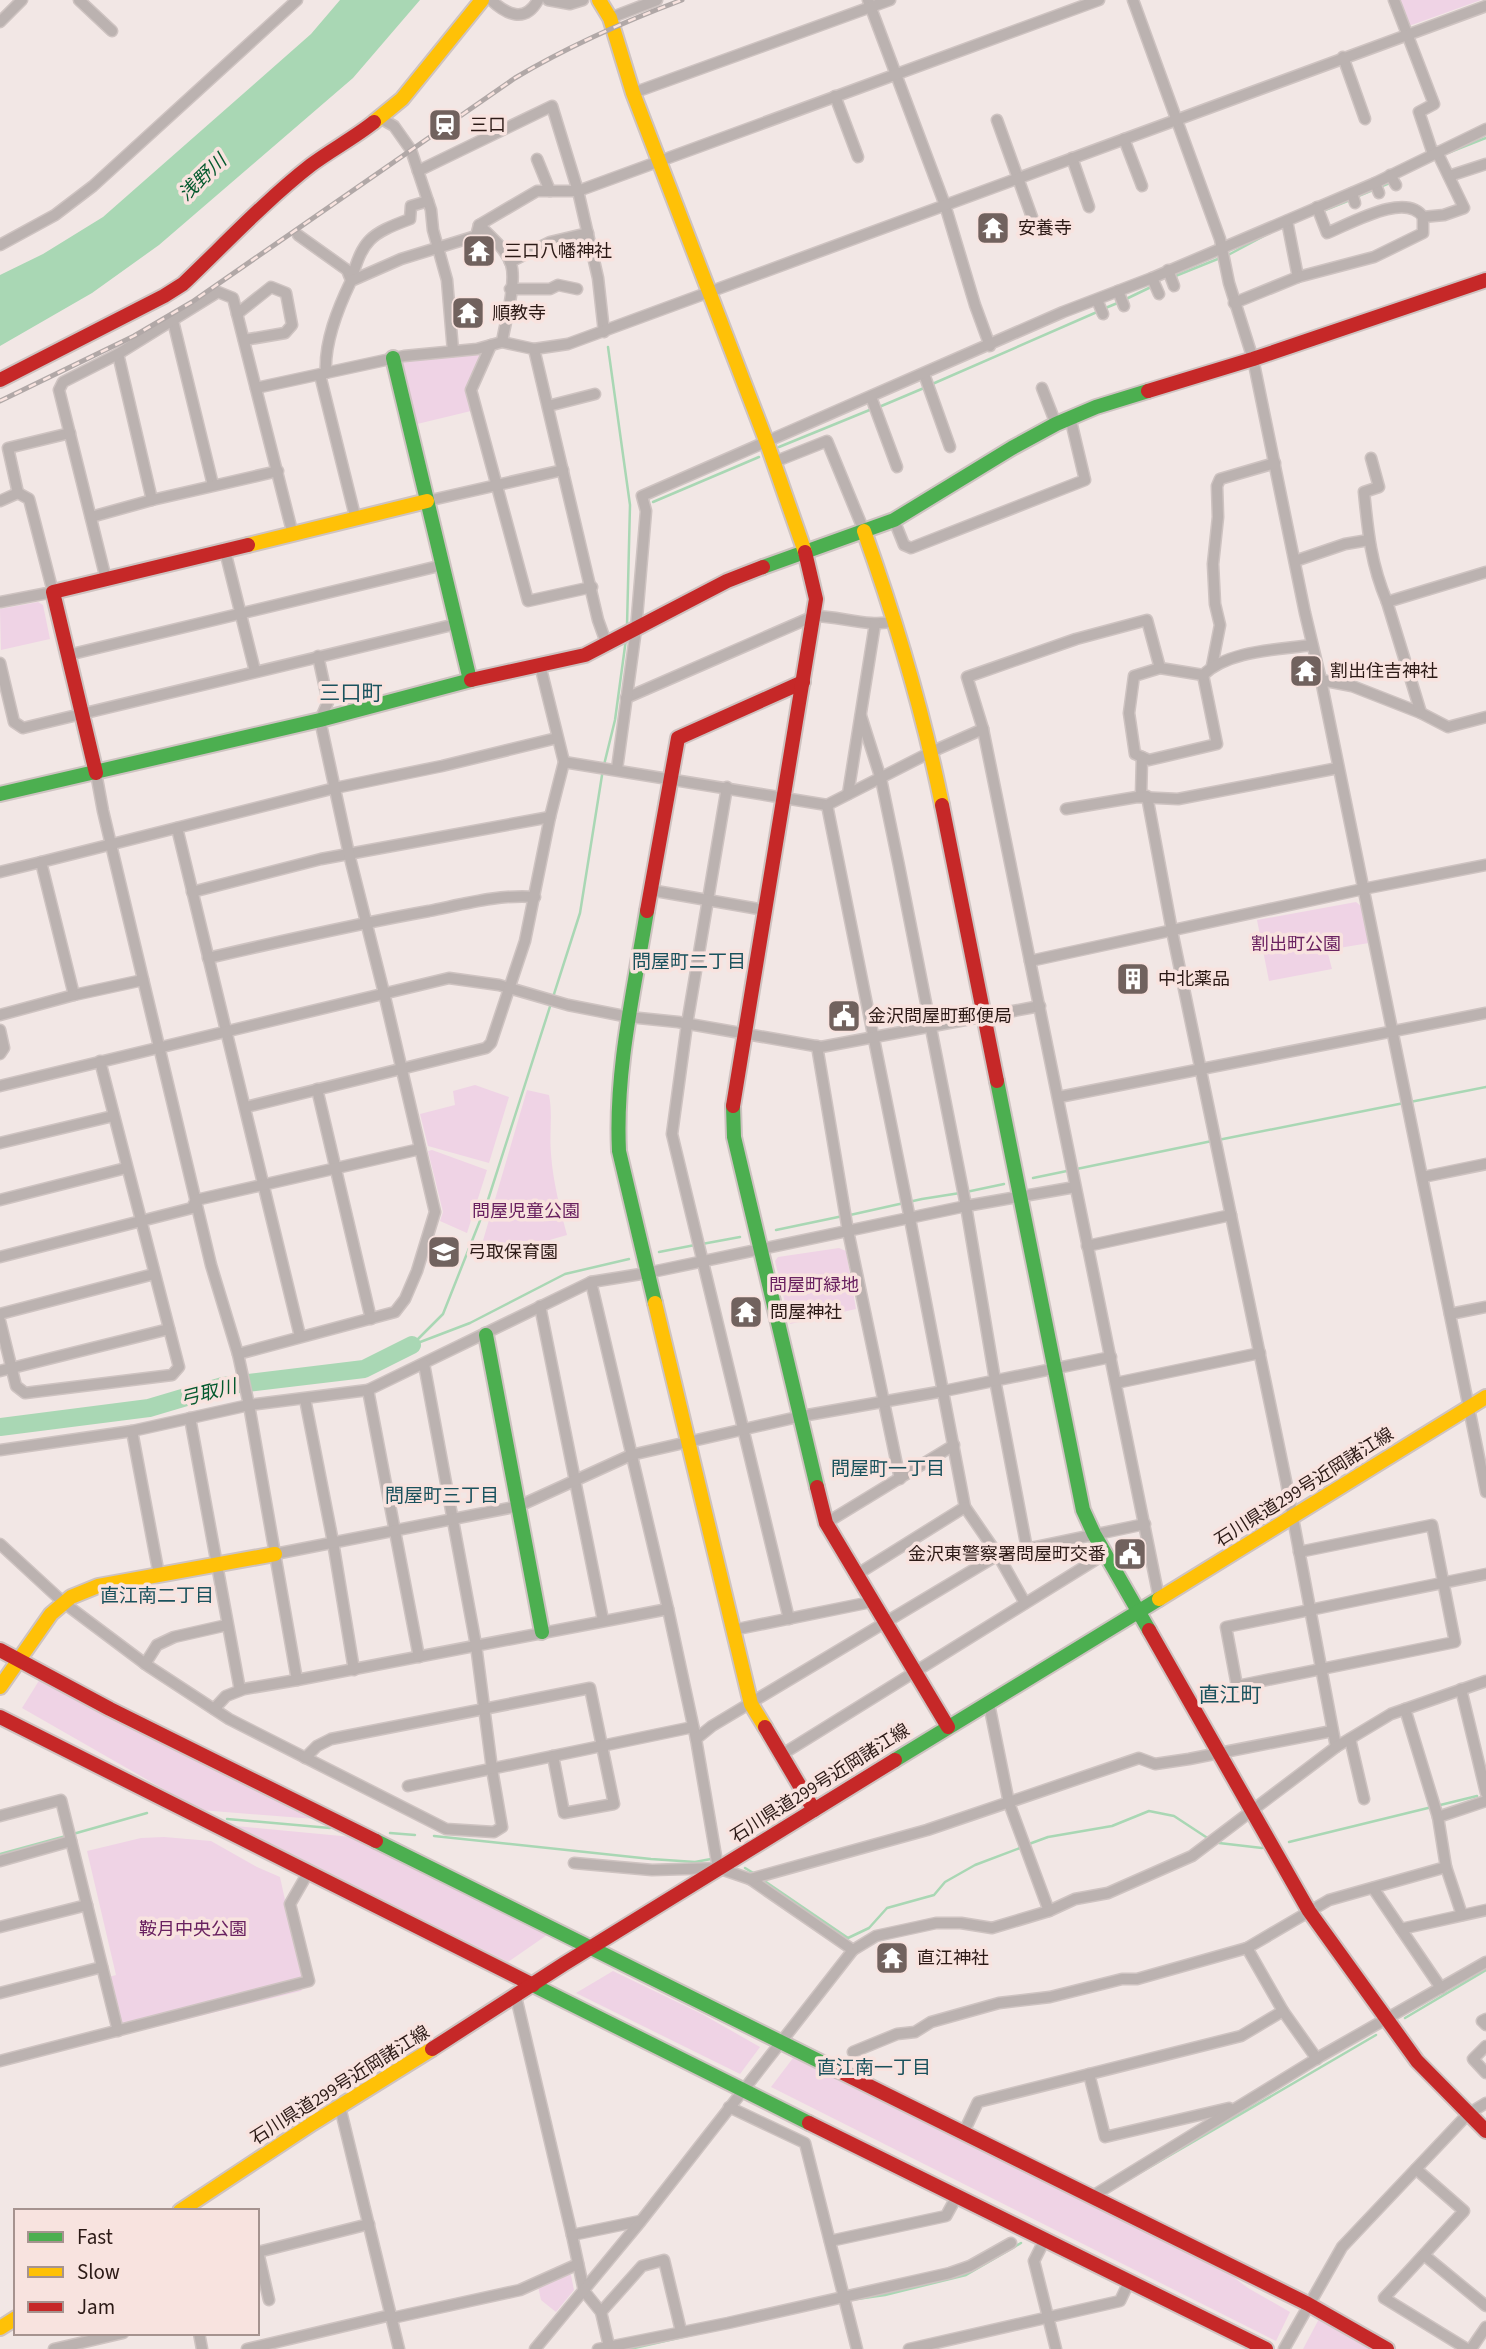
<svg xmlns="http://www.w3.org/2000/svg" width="1486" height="2349" viewBox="0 0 1486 2349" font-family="'Source Sans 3','Noto Sans JP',sans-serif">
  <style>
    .green { fill: #efd3e5 }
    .water { fill: #a9d7b4 }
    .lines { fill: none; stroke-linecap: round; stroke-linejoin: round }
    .stream { stroke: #a9d7b4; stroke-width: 2.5 }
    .river { stroke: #a9d7b4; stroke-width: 18 }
    .street-casing { stroke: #cec3c1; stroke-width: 13 }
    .fast-casing { stroke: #cec3c1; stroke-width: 18 }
    .slow-casing { stroke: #cec3c1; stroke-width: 18 }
    .jam-casing { stroke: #cec3c1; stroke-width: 18 }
    .street { stroke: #bbb2b0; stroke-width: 10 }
    .fast { stroke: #4caf50; stroke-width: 14 }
    .slow { stroke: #ffc107; stroke-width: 14 }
    .jam { stroke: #c62828; stroke-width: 14 }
    .rail-casing { stroke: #b1a8a7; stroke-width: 5 }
    .rail { stroke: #f8e3df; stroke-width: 2.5; stroke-dasharray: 8; stroke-linecap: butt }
    .labels { text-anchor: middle; stroke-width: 7; stroke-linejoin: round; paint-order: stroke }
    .poi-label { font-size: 18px; fill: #2c1a16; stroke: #f8e3df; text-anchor: start }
    .park-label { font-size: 18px; fill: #692160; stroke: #f8e3df }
    .street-label { font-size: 18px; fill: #2c1a16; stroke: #f8e3df }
    .water-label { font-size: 19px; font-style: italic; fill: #04592d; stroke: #f8e3df }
    .neighbourhood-label { font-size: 19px; fill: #1a525d; stroke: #f8e3df }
    .quarter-label { font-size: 21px; fill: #1a525d; stroke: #f8e3df }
  </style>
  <rect width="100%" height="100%" fill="#f2e7e5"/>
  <g class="green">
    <path d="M1398,0H1481L1409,26Z"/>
    <path d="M478,351L482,357L466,388L471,411L413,425L398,363L409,360L450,357Z"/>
    <path d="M38,602L43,605L50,639L1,650L0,609Z"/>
    <path d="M1356,902L1361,906L1369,943L1327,950L1332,969L1269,981L1257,920Z"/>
    <path d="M475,1085L509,1097L489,1163L428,1146L420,1114L455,1105L453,1091Z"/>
    <path d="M527,1090L549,1095C553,1115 549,1133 551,1154C553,1182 560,1208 567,1235L477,1261Z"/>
    <path d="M432,1150L487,1170L467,1233L440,1221L443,1212L428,1151Z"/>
    <path d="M839,1248L846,1251L856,1309L790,1324L775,1261L778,1257Z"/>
    <path d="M40,1679L315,1819L200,1810L22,1708Z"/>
    <path d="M236,1826L352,1837L547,1935L508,1962Z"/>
    <path d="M164,1837L211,1841L257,1867L280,1877L304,1987L301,1991L123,2035L109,1977L116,1975L87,1851L141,1838Z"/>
    <path d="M613,1971L702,2014L760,2047L740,2074L576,1993Z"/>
    <path d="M793,2058L1228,2273L1248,2288L1290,2312L1276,2341L771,2087Z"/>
    <path d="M565,2272L571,2275L574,2290L556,2312L541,2300L538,2286Z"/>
    <path d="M1320,2317L1375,2349H1303Z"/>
  </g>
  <path class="water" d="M340,0H420L353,78L159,245L92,293L0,346V275L43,254L103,217L311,34Z"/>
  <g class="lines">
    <g class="stream">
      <path d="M1450,152L1486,138"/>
      <path d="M1356,197L1392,182"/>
      <path d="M1320,212L1350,200"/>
      <path d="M1173,277L1230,254L1275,230"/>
      <path d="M1126,299L1151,287"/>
      <path d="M1103,309L1120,302"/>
      <path d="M608,347L630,505L627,626"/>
      <path d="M930,385L1097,312"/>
      <path d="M879,407L924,388"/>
      <path d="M779,447L872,409"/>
      <path d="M653,502L759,457"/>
      <path d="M1410,1102L1486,1087"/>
      <path d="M1218,1140L1404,1103"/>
      <path d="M1033,1178L1212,1141"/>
      <path d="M966,1192L1004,1184"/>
      <path d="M850,1215L922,1199L960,1193"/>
      <path d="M776,1230L843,1216"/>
      <path d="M702,1244L740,1237"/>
      <path d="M659,1252L695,1245"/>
      <path d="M415,1344L470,1323L565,1274L629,1259"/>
      <path d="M412,1345L443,1314L487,1203L580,913L603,769L615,720L626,639"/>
      <path d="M227,1819L330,1828"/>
      <path d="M390,1833L415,1835"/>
      <path d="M73,1834L147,1813"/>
      <path d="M434,1836L651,1859L695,1862L711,1859"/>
      <path d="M1289,1842L1477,1796"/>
      <path d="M1219,1843L1262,1848"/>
      <path d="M1029,1844L1048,1837L1112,1826L1149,1811L1174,1816L1209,1839"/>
      <path d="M0,1854L66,1836"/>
      <path d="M745,1868L755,1874"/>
      <path d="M763,1880L848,1938L869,1928L887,1908L934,1895L945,1882L975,1865L1020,1848"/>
      <path d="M1405,2018L1486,1970"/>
      <path d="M1131,2178L1376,2035"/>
      <path d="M850,2300L885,2295L966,2275L1021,2243"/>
      <path d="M630,2349L700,2333"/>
    </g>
    <path class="river" d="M0,1427L149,1408L223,1386L364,1369L412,1345"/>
    <defs>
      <g id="street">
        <path d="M79,0L112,31"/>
        <path d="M491,0C506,14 525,24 538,0"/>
        <path d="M548,0L570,4L583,0"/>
        <path d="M868,0L945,205L975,305L990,346"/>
        <path d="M1133,0L1220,239L1229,283L1253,359L1305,613L1321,680L1486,1492"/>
        <path d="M1394,0L1434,104L1419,112L1433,154"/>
        <path d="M610,18L657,0"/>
        <path d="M0,22L22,0"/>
        <path d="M1343,57L1365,119"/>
        <path d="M633,93L890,0"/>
        <path d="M835,96L858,157"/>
        <path d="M380,118L394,126L411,150L431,210L433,230L447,280L453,351"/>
        <path d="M997,120L1037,231"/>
        <path d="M1124,139L1142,186"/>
        <path d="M1072,158L1089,207"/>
        <path d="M537,159L550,191"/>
        <path d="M418,171L552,106L578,191L598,278L604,332"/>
        <path d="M1390,175L1396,185"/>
        <path d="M1449,176L1486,164"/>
        <path d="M1375,183L1379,193"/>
        <path d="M1352,193L1355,203"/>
        <path d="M1317,207L1327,233C1350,224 1406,191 1423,217"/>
        <path d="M1287,221L1298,277"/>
        <path d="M479,225C490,236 506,249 511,264C517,282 505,323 502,342"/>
        <path d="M298,235L347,270L351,280"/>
        <path d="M0,245L55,215L93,186L297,0"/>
        <path d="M510,262L550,242L588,233"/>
        <path d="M1168,270L1174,286"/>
        <path d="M1152,278L1159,294"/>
        <path d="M351,281C363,239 370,234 410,219L411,206L428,201"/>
        <path d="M510,289H550L558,285L577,289"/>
        <path d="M1118,291L1124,306"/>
        <path d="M1097,300L1103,314"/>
        <path d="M1234,303L1298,277L1374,257L1423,233V217L1444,215L1464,208L1437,152"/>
        <path d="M237,314L271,287L286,293L292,325L285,333L244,340"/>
        <path d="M173,321L213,485"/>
        <path d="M491,345L471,390L528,601L592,587"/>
        <path d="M534,349L598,620L607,645"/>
        <path d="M118,354L152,500"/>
        <path d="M326,373C324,342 338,308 351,281L401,259L476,236L479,225L537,191H578L1099,0"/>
        <path d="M924,374L950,447"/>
        <path d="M320,375L356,520"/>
        <path d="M256,388L404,356L477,349L502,342L534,349L568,344L1486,6"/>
        <path d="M1042,388L1056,424"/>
        <path d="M871,397L897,467"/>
        <path d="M548,406L595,394"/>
        <path d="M1371,458L1379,487L1364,492C1368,533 1371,564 1387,602"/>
        <path d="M774,462L827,441L864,531"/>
        <path d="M18,493L8,448L70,433"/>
        <path d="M0,501L18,493L29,499L53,592L0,602"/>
        <path d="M427,501L563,470"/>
        <path d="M91,517L152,500L278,471"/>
        <path d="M894,520L904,545L911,548L1085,480L1070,417"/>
        <path d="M225,551L255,671"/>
        <path d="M1295,561L1345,544L1369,540"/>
        <path d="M106,579L59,390L63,382L118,354L218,292L233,298L293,535"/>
        <path d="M68,655L443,565"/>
        <path d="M0,663L14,722L23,728L456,624"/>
        <path d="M1212,666L1220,625L1215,604L1213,564L1218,517L1217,486L1220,479L1275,463"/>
        <path d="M1160,668L1134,676L1129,713L1135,754L1149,760L1217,744L1203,675"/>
        <path d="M1321,680L1352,686L1421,713L1448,727L1486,717"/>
        <path d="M626,698L814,616C841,616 869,628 895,621"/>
        <path d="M1421,713L1387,602L1486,572"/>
        <path d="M861,716L881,779L899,866L966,1206L995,1380L1027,1549"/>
        <path d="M564,762L827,805L931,752L983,729"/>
        <path d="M617,769L636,629L646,511L642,496L1063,312L1152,278L1375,183L1486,129"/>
        <path d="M96,773L103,811L211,1265L238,1354L249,1405L297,1680L668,1609"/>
        <path d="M727,787L687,1024L672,1134L789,1619"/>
        <path d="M848,794L875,624"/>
        <path d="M1141,796L1142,757"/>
        <path d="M1147,796L1172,931L1286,1481L1336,1747"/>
        <path d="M827,805L910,1219L965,1507L998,1555L1025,1603"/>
        <path d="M1066,809L1137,797L1178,799L1338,768"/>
        <path d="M177,828L300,1336"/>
        <path d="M0,872L41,862"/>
        <path d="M650,890L765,910"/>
        <path d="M192,892L321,859L550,817"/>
        <path d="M208,958C282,941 355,924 429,911C464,904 500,894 535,897"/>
        <path d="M1030,961L1363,889L1486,865"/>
        <path d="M143,980L74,995L41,862L335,788L442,766L557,738"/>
        <path d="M0,1015L74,995"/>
        <path d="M0,1030L4,1048L0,1054"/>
        <path d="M817,1046L848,1231L900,1479"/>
        <path d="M0,1086L449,978L499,985L568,1005L629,1017L678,1022L821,1047L1040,1006"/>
        <path d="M317,1089L371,1319"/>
        <path d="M1059,1097L1486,1013"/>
        <path d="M246,1107L486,1048L491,1043L525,941L550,817L564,762L540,665"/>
        <path d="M0,1143L113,1116"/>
        <path d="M1423,1177L1486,1164"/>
        <path d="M0,1200L126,1168"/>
        <path d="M1087,1246L1231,1215"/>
        <path d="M0,1257L192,1208L196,1200L420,1149"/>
        <path d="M591,1282L668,1609L696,1739L718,1868"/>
        <path d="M540,1306L603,1620"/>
        <path d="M0,1314L154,1274"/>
        <path d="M1450,1314L1486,1307"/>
        <path d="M0,1321L16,1386L25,1393L172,1375L179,1367L100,1061"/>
        <path d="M238,1354L395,1312L405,1299L417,1271L435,1212L384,993L349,854L320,720L328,702L318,656"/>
        <path d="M0,1371L169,1329"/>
        <path d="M1116,1383L1260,1353"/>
        <path d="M368,1390L419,1657"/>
        <path d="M305,1399L333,1542L354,1670"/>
        <path d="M190,1418L240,1690"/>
        <path d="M132,1431L159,1575"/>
        <path d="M0,1450L132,1431L249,1405L368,1390L591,1282L647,1273L966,1206L1075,1187"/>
        <path d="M826,1523L954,1445"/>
        <path d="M0,1544L64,1603L148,1666L229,1719L446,1829L494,1832L502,1827L492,1769L476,1645L424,1364"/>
        <path d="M1299,1552L1432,1525L1455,1642L1237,1686L1226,1627C1313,1609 1399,1592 1486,1574"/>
        <path d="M275,1554L519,1506L631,1455L802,1416L944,1391L1111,1357"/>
        <path d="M856,1575L965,1507"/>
        <path d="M1159,1598L983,729L967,677L1076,639L1147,620L1160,668L1203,675C1229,650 1277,650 1312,645"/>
        <path d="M733,1630L871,1602"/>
        <path d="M145,1664L157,1645L174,1637L227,1625"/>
        <path d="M1461,1689L1486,1793"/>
        <path d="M989,1704L1009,1803L1049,1911"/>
        <path d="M214,1709L226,1696L244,1689L297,1680"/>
        <path d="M696,1739L712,1726L998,1555L1145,1524"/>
        <path d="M1350,1739L1364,1799"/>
        <path d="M781,1755L1105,1554"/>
        <path d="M305,1758L317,1746L331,1739L590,1688L614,1804L564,1813L553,1756"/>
        <path d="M408,1786L693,1727"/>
        <path d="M0,1816L61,1800L118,2031"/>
        <path d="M1438,1817L1486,1801"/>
        <path d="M0,1861L71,1841"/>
        <path d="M574,1863L652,1870L718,1868L750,1879L853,1950"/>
        <path d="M1446,1867L1462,1915"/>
        <path d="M750,1879L927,1830L1139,1758L1155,1764L1189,1759L1332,1731"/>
        <path d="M1373,1888L1441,1988"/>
        <path d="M0,1927L87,1905"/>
        <path d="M1401,1929L1486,1910"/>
        <path d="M1247,1948L1283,2011L1317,2059"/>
        <path d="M0,1993L102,1967"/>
        <path d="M516,1997L572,2235L640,2221"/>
        <path d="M1486,2019L1482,2021L1486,2025"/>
        <path d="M1486,2046L1473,2059L1486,2073"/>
        <path d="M853,2052L897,2034L915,2032L931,2022L999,2003L1050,1997L1122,1979H1137L1247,1948L1329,1900L1446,1867L1438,1817L1405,1709"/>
        <path d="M0,2061L309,1981L290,1904L309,1871"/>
        <path d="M1089,2074L1105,2137L1229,2108"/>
        <path d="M340,2107L399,2349"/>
        <path d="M729,2107L805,2143L857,2349"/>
        <path d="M963,2134L978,2102L1241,2036L1283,2011"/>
        <path d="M1416,2169L1464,2211L1384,2298L1467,2349"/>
        <path d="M1091,2197L1321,2056L1486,1962"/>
        <path d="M572,2235L584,2291L601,2312L609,2346"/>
        <path d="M1045,2239L1034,2261L1056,2349"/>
        <path d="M830,2241L946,2216L957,2196"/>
        <path d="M1424,2255L1486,2306"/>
        <path d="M269,2300L258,2252L369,2224"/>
        <path d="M601,2312L642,2266L664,2260L681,2331"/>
        <path d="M392,2318L520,2290L578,2264"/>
        <path d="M199,2333L202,2349"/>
        <path d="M54,2349L123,2333"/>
        <path d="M247,2349L391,2315"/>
        <path d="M535,2349L641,2221L853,1950L876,1936L936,1923H961L992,1928L1049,1911L1075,1899L1108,1893L1192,1856L1336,1747L1391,1714L1486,1681"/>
        <path d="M598,2349L728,2323L950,2273L970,2266L1011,2243"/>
        <path d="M909,2349L1120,2301L1129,2282"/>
        <path d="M1284,2349L1342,2247L1468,2114L1486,2103"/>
        <path d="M1471,2349L1486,2327"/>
      </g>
      <g id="fast">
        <path d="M393,358L470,680"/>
        <path d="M763,567L894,520L1012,448L1056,424L1096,407L1148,391"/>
        <path d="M0,794L320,720L471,680"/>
        <path d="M647,911C634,991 615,1070 619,1151L655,1303"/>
        <path d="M997,1081L1083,1510L1094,1534L1149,1630"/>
        <path d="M733,1106L734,1137L817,1487"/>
        <path d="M486,1335L542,1632"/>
        <path d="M895,1760L1159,1599"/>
        <path d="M376,1841L839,2071"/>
        <path d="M533,1985L809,2123"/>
      </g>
      <g id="slow">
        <path d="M599,0L610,18L633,93L767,443L805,552"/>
        <path d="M374,122L402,99L482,0"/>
        <path d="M864,531C896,621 923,711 942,805"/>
        <path d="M248,545L427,501"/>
        <path d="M655,1303L751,1704L765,1727"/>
        <path d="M1159,1599L1486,1397"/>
        <path d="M0,1687L51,1614L71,1597L98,1586L275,1554"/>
        <path d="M180,2211L313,2123L432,2049"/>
        <path d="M0,2328L16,2318"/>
      </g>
      <g id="jam">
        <path d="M0,380L164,296L183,284C225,244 265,201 311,165C331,150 354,138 374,122"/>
        <path d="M1148,391L1253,359L1486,280"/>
        <path d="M471,680L585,655L727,581L763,567"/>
        <path d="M96,773L53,592L248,545"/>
        <path d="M942,805L997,1081"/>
        <path d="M647,911L678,738L803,682"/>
        <path d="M733,1106L816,599L805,552"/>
        <path d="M817,1487L826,1523L948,1727"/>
        <path d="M1149,1630L1309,1911L1417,2061L1486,2131"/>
        <path d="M0,1650L110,1709L376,1841"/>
        <path d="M0,1717L533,1985"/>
        <path d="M765,1727L814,1810"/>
        <path d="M432,2049L564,1964L895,1760"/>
        <path d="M839,2071L1308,2304L1387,2349"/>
        <path d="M809,2123L1266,2349"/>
      </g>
    </defs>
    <use href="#street" class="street-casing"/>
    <use href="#fast" class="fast-casing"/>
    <use href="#slow" class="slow-casing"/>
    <use href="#jam" class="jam-casing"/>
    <use href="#street" class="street"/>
    <use href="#fast" class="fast"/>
    <use href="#slow" class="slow"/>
    <use href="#jam" class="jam"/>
    <defs>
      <path id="rail" d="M0,401L134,336L192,302L515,78C569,46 623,22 682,0"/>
    </defs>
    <use href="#rail" class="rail-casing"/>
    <use href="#rail" class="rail"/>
  </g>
  <defs>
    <symbol id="station-square" viewBox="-11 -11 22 22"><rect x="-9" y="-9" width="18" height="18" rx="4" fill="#71625e" stroke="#f8e3df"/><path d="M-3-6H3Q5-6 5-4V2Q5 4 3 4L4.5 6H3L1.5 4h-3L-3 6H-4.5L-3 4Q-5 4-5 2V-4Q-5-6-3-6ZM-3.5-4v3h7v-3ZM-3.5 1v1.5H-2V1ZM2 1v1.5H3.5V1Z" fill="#fff"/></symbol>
    <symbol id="temple-square" viewBox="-11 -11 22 22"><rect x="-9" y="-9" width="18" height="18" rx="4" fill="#71625e" stroke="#f8e3df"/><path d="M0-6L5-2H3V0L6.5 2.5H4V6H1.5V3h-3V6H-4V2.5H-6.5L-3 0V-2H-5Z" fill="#fff"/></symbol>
    <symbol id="building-square" viewBox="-11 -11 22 22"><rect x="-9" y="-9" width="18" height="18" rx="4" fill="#71625e" stroke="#f8e3df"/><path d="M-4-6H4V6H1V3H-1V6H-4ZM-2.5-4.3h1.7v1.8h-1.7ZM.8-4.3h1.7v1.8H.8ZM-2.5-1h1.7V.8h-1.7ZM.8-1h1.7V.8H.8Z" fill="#fff"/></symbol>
    <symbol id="civic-square" viewBox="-11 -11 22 22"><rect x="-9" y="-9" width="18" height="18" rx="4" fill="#71625e" stroke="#f8e3df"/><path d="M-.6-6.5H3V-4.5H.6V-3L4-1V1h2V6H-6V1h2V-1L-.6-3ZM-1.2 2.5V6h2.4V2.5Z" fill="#fff"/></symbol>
    <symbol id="school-square" viewBox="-11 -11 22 22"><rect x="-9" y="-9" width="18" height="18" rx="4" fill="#71625e" stroke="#f8e3df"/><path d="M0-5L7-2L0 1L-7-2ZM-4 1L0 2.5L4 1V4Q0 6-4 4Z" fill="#fff"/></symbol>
  </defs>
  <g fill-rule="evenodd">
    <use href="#station-square" x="426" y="106" width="38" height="38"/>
    <use href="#temple-square" x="974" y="209" width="38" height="38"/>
    <use href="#temple-square" x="460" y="232" width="38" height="38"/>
    <use href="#temple-square" x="449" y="294" width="38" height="38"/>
    <use href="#temple-square" x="1287" y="652" width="38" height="38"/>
    <use href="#building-square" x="1114" y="960" width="38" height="38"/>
    <use href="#civic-square" x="825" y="997" width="38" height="38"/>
    <use href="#school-square" x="425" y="1233" width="38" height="38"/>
    <use href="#temple-square" x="727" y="1293" width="38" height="38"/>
    <use href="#civic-square" x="1111" y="1535" width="38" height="38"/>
    <use href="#temple-square" x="873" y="1939" width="38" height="38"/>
  </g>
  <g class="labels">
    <g class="poi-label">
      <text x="470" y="131">三口</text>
      <text x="1018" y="234">安養寺</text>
      <text x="504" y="257">三口八幡神社</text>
      <text x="492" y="319">順教寺</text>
      <text x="1330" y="677">割出住吉神社</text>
      <text x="1158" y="985">中北薬品</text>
      <text x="868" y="1022">金沢問屋町郵便局</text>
      <text x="468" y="1258">弓取保育園</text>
      <text x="770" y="1318">問屋神社</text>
      <text x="1106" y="1560" text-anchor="end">金沢東警察署問屋町交番</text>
      <text x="917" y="1964">直江神社</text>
    </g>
    <g class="park-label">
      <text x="1296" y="950">割出町公園</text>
      <text x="526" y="1217">問屋児童公園</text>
      <text x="814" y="1291">問屋町緑地</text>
      <text x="193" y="1935">鞍月中央公園</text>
    </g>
    <g class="street-label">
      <text transform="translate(1304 1487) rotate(-32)" y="6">石川県道299号近岡諸江線</text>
      <text transform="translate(820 1783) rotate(-32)" y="6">石川県道299号近岡諸江線</text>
      <text transform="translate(340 2085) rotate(-32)" y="6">石川県道299号近岡諸江線</text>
    </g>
    <g class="water-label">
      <text transform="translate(202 177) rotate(-44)" y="7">浅野川</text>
      <text transform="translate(208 1392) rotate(-14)" y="7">弓取川</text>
    </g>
    <g class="neighbourhood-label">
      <text x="689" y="968">問屋町二丁目</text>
      <text x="888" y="1475">問屋町一丁目</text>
      <text x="442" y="1502">問屋町三丁目</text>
      <text x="157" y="1602">直江南二丁目</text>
      <text x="874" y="2074">直江南一丁目</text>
    </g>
    <g class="quarter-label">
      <text x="351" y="700">三口町</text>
      <text x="1230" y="1702">直江町</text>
    </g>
  </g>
  <rect x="14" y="2209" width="245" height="126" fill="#f8e3df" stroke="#a6938f" stroke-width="2"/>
  <rect x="28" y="2232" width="35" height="10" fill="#4caf50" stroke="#a6938f" stroke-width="2"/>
  <text x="77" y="2244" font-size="21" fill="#2c1a16">Fast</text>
  <rect x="28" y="2267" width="35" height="10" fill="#ffc107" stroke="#a6938f" stroke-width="2"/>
  <text x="77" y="2279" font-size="21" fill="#2c1a16">Slow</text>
  <rect x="28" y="2302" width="35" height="10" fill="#c62828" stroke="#a6938f" stroke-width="2"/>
  <text x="77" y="2314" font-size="21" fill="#2c1a16">Jam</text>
</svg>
